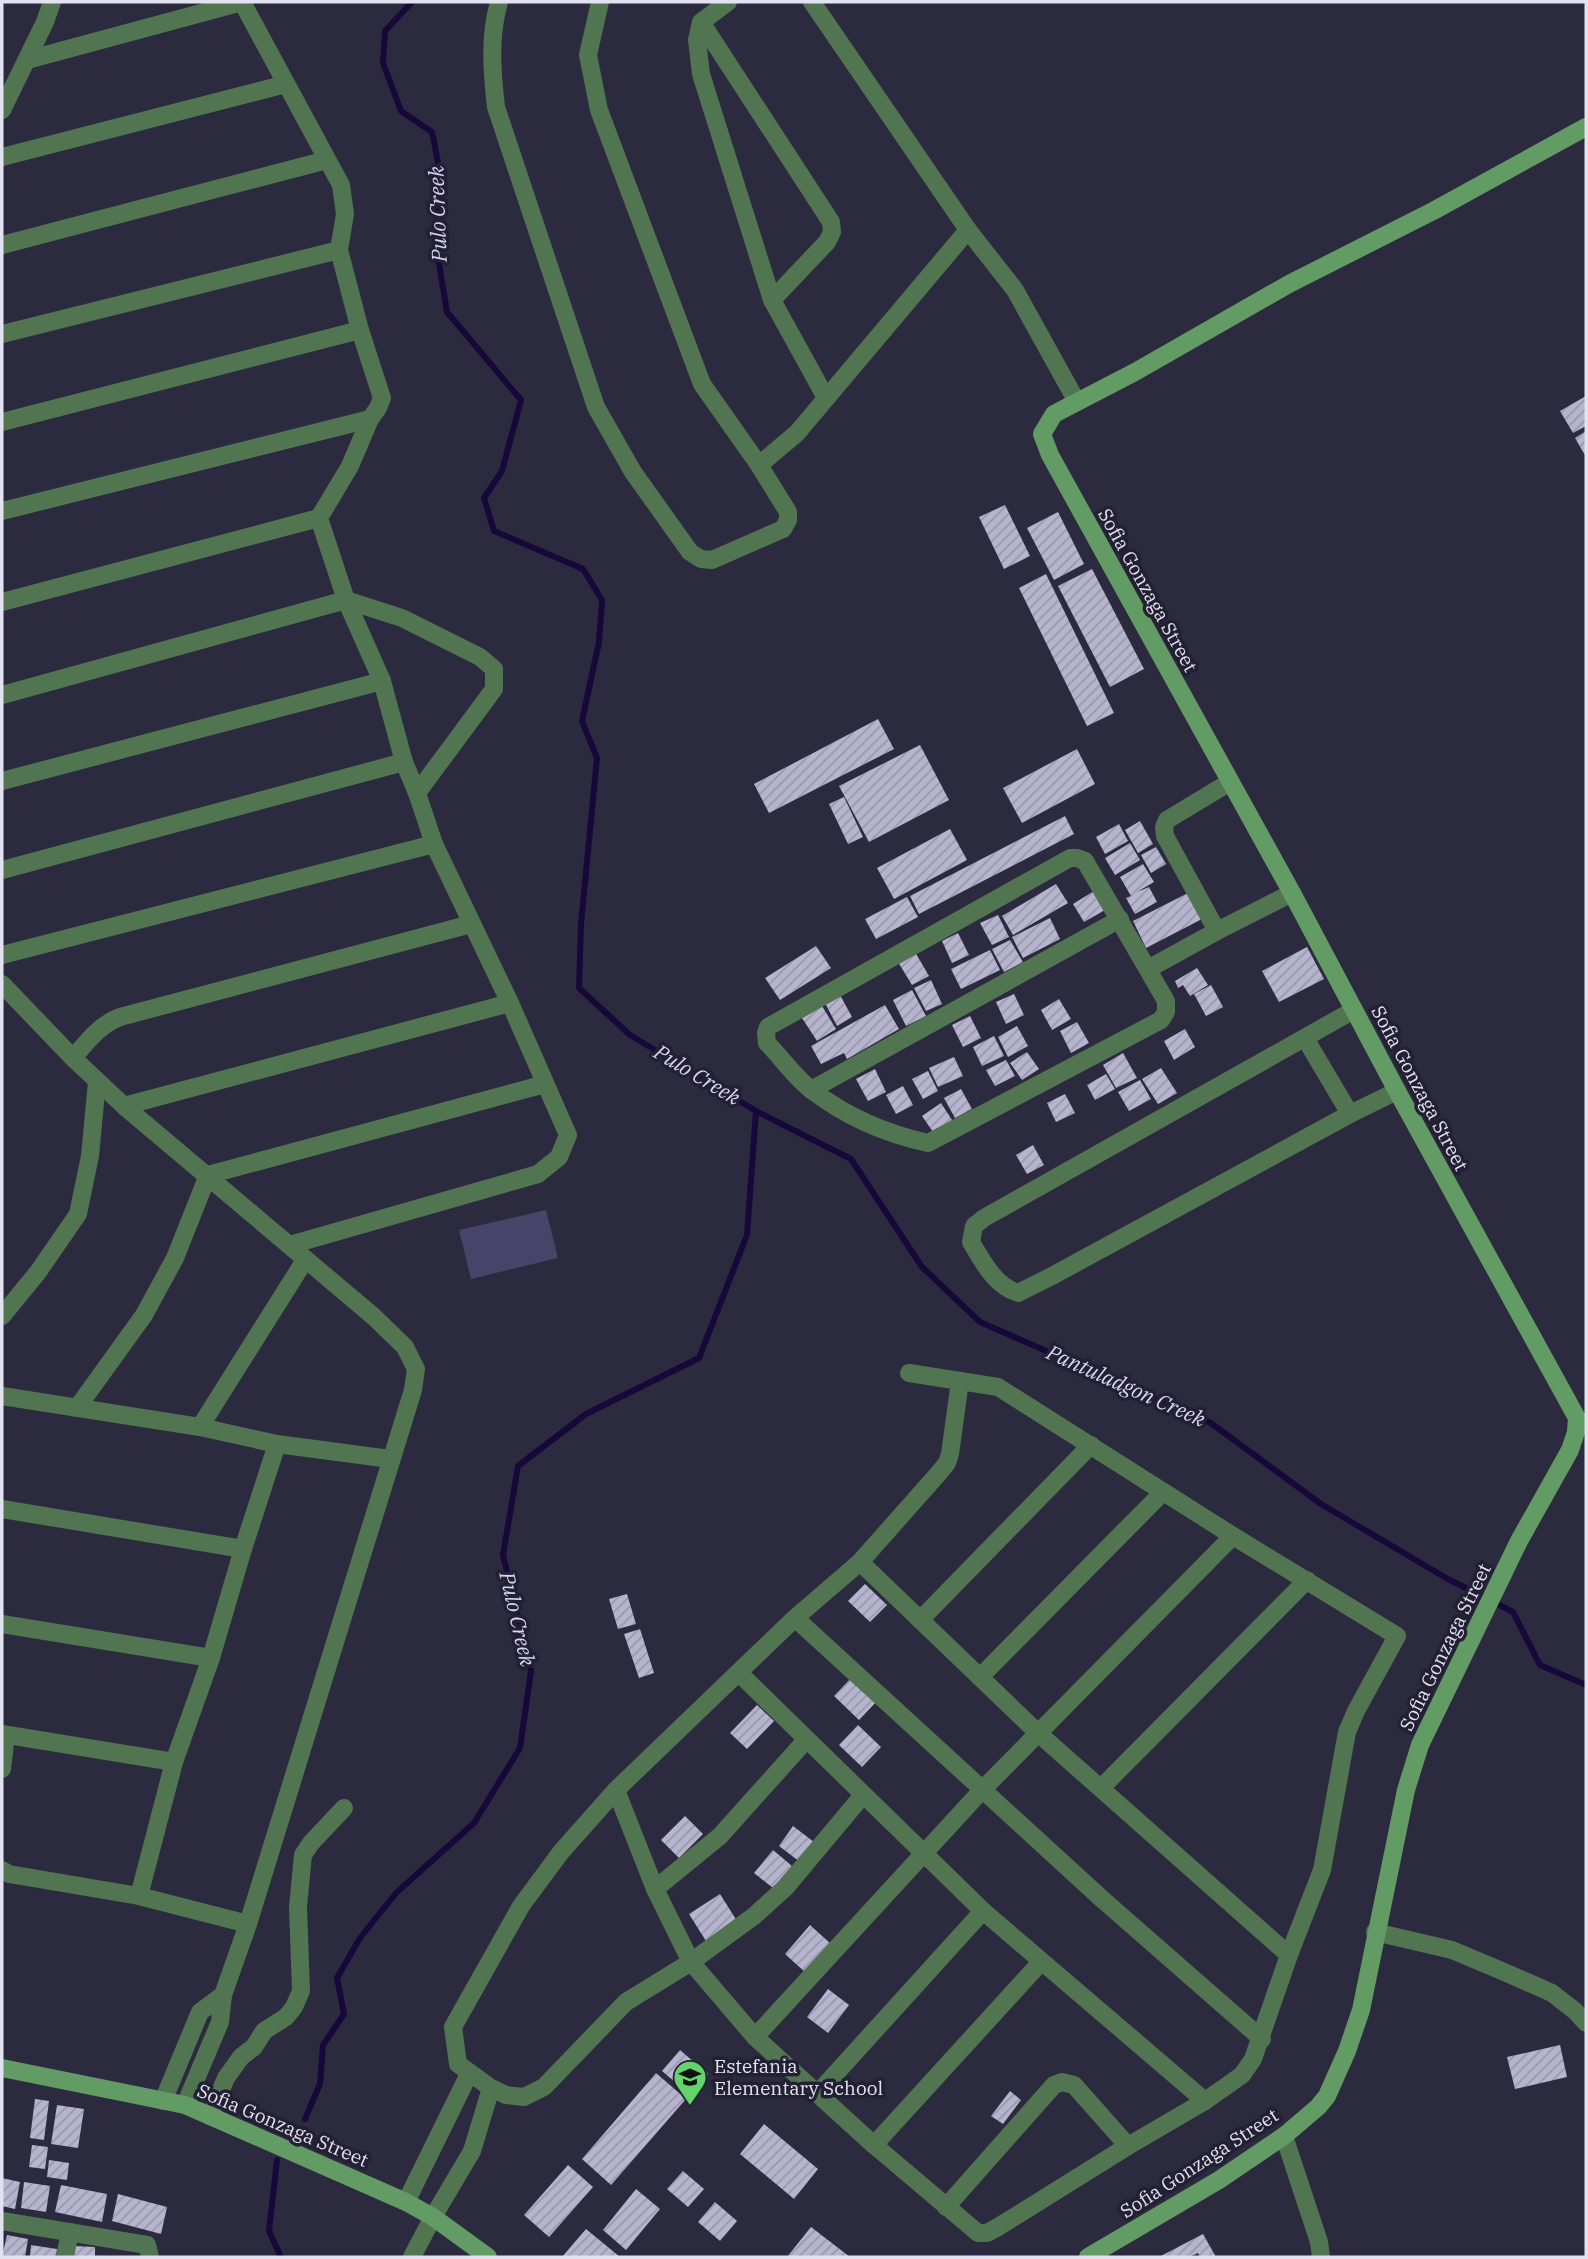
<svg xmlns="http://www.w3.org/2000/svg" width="1588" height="2259" viewBox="0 0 1588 2259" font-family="'IBM Plex Serif',serif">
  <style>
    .green { fill: #484369 }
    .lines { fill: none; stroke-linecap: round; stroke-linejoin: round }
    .stream { stroke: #18083a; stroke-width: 6 }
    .building { fill: url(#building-hatch) }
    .street { stroke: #517451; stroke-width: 18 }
    .secondary { stroke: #639b64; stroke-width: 18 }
    .labels { text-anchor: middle; stroke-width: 7; stroke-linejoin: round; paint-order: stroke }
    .street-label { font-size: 19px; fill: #e3e2f0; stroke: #232034 }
    .poi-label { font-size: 19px; fill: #e3e2f0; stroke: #232034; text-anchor: start }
    .water-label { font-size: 21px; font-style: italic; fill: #d9d5f8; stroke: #232034 }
  </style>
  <defs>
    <pattern id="building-hatch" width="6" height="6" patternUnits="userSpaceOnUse" patternTransform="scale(1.75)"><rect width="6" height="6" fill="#b6b4ce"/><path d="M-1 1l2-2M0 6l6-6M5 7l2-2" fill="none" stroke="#9a98ac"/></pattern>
  </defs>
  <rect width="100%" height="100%" fill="#2c2a3e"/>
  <path class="green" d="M546,1210L558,1258L471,1279L459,1230Z"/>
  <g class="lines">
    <g class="stream">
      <path d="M412,2L385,31L383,63L401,111L432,132L439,167L437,251L447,312L521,400L502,471L484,498L494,531L583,569L602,600L599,642L582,721L597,758L581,924L579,988L630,1035L756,1111L851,1159L922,1267L980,1322L1211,1423L1321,1504L1446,1578L1513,1612L1540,1665L1586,1685"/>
      <path d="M305,2119L320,2084L323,2045L344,2014L337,1978L360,1938L396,1893L474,1823L520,1748L531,1671L503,1555L518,1466L586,1414L699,1358L747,1235L756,1111"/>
      <path d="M277,2160L269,2231L281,2257"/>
    </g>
  </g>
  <g class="building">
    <path d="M1586,396V426L1573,433L1560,411Z"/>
    <path d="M1586,431V457L1575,438Z"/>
    <path d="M1005,505L1030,556L1004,569L979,517Z"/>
    <path d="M1058,512L1084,564L1054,580L1027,528Z"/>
    <path d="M1092,569L1144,669L1110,687L1058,586Z"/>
    <path d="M1046,574L1114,713L1087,726L1019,588Z"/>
    <path d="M878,719L894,749L769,813L754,784Z"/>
    <path d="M920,745L949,800L869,842L839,786Z"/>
    <path d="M1077,749L1095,784L1022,823L1003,788Z"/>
    <path d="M844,797L863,837L848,844L829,804Z"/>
    <path d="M1065,816L1074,834L919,914L910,896Z"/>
    <path d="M1140,821L1153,844L1138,853L1125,830Z"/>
    <path d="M1119,824L1128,841L1105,854L1096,837Z"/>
    <path d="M950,829L967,860L894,899L877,868Z"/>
    <path d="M1130,843L1140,860L1115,875L1105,858Z"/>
    <path d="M1156,847L1166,864L1151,873L1141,855Z"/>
    <path d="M1143,864L1154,882L1137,892L1149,887L1157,902L1135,914L1126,898L1131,896L1120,877Z"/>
    <path d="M1056,884L1068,903L1013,935L1002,916Z"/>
    <path d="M1094,891L1105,910L1084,922L1073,904Z"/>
    <path d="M1190,892L1204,918L1146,948L1133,921Z"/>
    <path d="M907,897L918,917L876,939L865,919Z"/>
    <path d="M998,915L1009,937L992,945L980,923Z"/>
    <path d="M1050,918L1060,939L1023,958L1012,937Z"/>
    <path d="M958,933L969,955L952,963L942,941Z"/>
    <path d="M1010,940L1023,962L1004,972L992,949Z"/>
    <path d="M816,946L831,968L780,1000L765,978Z"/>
    <path d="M1307,947L1324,979L1279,1002L1262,971Z"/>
    <path d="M990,950L1000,970L961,989L951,969Z"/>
    <path d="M915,952L929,976L912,985L898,962Z"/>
    <path d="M1197,968L1208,985L1190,996L1183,985L1178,988L1175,981Z"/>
    <path d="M931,980L942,1004L926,1011L914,988Z"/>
    <path d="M1211,985L1223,1007L1206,1016L1194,994Z"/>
    <path d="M912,990L926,1016L906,1026L893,1000Z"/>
    <path d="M1014,994L1024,1015L1006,1024L996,1002Z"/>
    <path d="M840,995L852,1017L837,1026L825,1003Z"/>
    <path d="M1059,999L1071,1019L1052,1030L1041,1010Z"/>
    <path d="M885,1005L899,1029L847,1059L844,1053L821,1064L811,1046Z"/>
    <path d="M822,1006L836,1029L817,1041L802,1018Z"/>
    <path d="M970,1016L981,1038L963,1047L952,1025Z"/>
    <path d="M1077,1022L1089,1043L1071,1053L1060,1031Z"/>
    <path d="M1017,1026L1028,1046L1008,1057L998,1037Z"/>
    <path d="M1185,1029L1195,1047L1174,1060L1164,1041Z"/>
    <path d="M994,1036L1004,1056L982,1066L973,1047Z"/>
    <path d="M1027,1052L1039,1069L1022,1080L1010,1063Z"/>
    <path d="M1123,1053L1137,1078L1116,1088L1103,1065Z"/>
    <path d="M954,1057L963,1076L938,1087L929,1068Z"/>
    <path d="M1006,1060L1015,1076L995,1086L986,1070Z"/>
    <path d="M1161,1068L1177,1093L1158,1104L1142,1079Z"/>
    <path d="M875,1069L886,1092L868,1101L856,1079Z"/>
    <path d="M928,1071L938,1091L923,1099L912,1079Z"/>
    <path d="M1106,1074L1115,1089L1095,1100L1087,1085Z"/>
    <path d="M1140,1080L1151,1099L1129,1111L1118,1092Z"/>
    <path d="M903,1086L913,1105L896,1114L886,1095Z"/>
    <path d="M961,1089L972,1109L955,1118L944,1098Z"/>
    <path d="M1065,1094L1075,1113L1056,1122L1047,1103Z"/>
    <path d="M941,1103L952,1120L933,1132L922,1116Z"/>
    <path d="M1033,1145L1044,1165L1027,1174L1016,1155Z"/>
    <path d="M865,1584L887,1605L870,1622L848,1601Z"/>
    <path d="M627,1594L636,1624L618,1629L609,1599Z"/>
    <path d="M640,1629L654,1673L639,1678L624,1634Z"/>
    <path d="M854,1675L879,1699L859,1720L834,1696Z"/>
    <path d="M757,1705L774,1721L747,1749L730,1733Z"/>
    <path d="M858,1725L881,1747L862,1767L839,1745Z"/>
    <path d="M685,1816L703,1834L679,1858L661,1840Z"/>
    <path d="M793,1826L814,1842L800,1862L779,1846Z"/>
    <path d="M773,1850L792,1866L773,1888L754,1873Z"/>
    <path d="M720,1894L737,1921L706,1941L689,1914Z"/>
    <path d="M810,1925L831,1944L806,1973L785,1954Z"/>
    <path d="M828,1989L849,2005L828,2033L807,2017Z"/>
    <path d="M1560,2045L1567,2077L1515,2089L1507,2057Z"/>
    <path d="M680,2050L708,2074L690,2095L662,2071Z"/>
    <path d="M656,2073L686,2099L611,2185L582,2159Z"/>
    <path d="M1010,2091L1021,2100L1003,2124L991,2116Z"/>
    <path d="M35,2099L49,2101L44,2140L30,2138Z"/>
    <path d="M57,2105L84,2109L78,2148L51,2144Z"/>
    <path d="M764,2124L818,2169L794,2199L740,2154Z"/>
    <path d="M32,2145L48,2147L45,2169L29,2167Z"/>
    <path d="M49,2160L69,2163L67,2180L47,2177Z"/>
    <path d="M568,2165L593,2187L549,2237L524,2215Z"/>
    <path d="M683,2171L704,2189L688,2207L667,2189Z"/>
    <path d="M2,2178L20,2182L15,2209L2,2206Z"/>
    <path d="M24,2182L50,2186L46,2212L21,2208Z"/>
    <path d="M61,2185L107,2194L102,2222L55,2212Z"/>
    <path d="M636,2189L660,2209L626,2250L603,2230Z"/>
    <path d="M118,2194L167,2207L161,2234L112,2221Z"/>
    <path d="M715,2202L737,2221L720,2241L698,2222Z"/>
    <path d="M811,2227L850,2257H787Z"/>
    <path d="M586,2229L620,2257H562Z"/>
    <path d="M1203,2234L1216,2257H1200L1198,2253L1189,2257H1159Z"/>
    <path d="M7,2235L28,2239L25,2257H2Z"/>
    <path d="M31,2245L57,2249L56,2257H30Z"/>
    <path d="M74,2246L95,2247V2257H73Z"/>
  </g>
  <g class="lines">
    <g class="street">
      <path d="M242,2L341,185L345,214L339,250L360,330L382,398L378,408L370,419L350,466L319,518L346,600L382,681L404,762L417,793L434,844L510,1003L568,1135L559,1157L538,1174L290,1245"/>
      <path d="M499,2C489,37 492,72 496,107L596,407L633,472L690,552L701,559L712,560L783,529L788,520V512L759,465L797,433L968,230"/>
      <path d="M600,2L588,55L599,110L702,384L759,465"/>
      <path d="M812,2L968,230L1015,290L1077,402"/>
      <path d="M701,22L831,222L832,232L827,242L772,300L701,74L697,40L701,22L728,2"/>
      <path d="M27,60L242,2"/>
      <path d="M2,110L45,22L52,2"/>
      <path d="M2,157L286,84"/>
      <path d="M2,245L327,160"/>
      <path d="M772,300L826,398"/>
      <path d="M2,334L339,250"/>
      <path d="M2,422L360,330"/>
      <path d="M2,511L370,419"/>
      <path d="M2,602L319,518"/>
      <path d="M2,695L346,600L402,618L480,657L494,669V689L417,793"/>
      <path d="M2,781L382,681"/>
      <path d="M1070,858H1077L1085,861L1166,1001V1012L1161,1020L928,1143C887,1134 847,1117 813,1091C796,1079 782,1058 767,1043L766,1033L768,1027Z"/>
      <path d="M2,870L404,762"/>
      <path d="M1217,931L1165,836L1164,827L1167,820L1230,782"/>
      <path d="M2,955L434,844"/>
      <path d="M1148,969L1217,931L1292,893"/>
      <path d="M2,984L73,1058L124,1106L373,1316L405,1347L416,1369L413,1390L248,1924L223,1995L220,2022L185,2105"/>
      <path d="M1305,1038L1350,1114L1052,1276L1018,1293C995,1286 983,1262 971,1242L974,1226L984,1218L1354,1010"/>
      <path d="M73,1058C87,1042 99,1025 120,1017L471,924"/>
      <path d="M811,1090L1120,919"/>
      <path d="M124,1106L510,1003"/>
      <path d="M1350,1114L1397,1091"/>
      <path d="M2,1316L38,1272L78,1214L90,1156L97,1082"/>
      <path d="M2,1396L200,1427L277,1444L390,1459"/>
      <path d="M77,1408L144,1315L175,1258L208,1175L545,1084"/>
      <path d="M200,1427L305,1260"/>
      <path d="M2,1509L243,1549"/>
      <path d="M860,1562L1038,1733L1289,1955"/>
      <path d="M795,1618L1102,1899L1262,2039"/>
      <path d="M920,1620L1091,1445"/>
      <path d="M2,1624L211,1658"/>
      <path d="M739,1673L983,1911L1205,2101"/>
      <path d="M980,1677L1163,1492"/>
      <path d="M2,1734L174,1762"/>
      <path d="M2,1769L6,1735"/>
      <path d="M1101,1788L1307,1580"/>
      <path d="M616,1790L655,1889L691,1962L755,2037L874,2145L978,2233H987L998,2227L1128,2146L1205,2101L1242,2075L1253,2059L1289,1955L1322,1870L1347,1732L1356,1711L1397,1636L1233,1536L998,1387L909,1373"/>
      <path d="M863,1795L786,1887L754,1916L691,1962L626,2002L544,2087L524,2097L506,2095L491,2088L458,2064L453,2027L521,1906L561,1852L616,1790L795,1618L860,1562L938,1474L947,1463L950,1454L960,1381"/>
      <path d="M2,1870L9,1874L139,1896L248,1924"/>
      <path d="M655,1889L720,1836L806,1740"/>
      <path d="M139,1896L174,1762L211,1658L243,1549L277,1444"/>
      <path d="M1375,1932L1452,1950L1502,1971L1552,1993L1575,2011L1586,2023"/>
      <path d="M755,2037L983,1789L1233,1536"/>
      <path d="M818,2093L983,1911"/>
      <path d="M163,2101L200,2012L223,1995"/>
      <path d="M210,2116L226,2078L241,2057L254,2047L264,2031L286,2017L294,2007L301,1991L298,1907L303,1855L311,1843L344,1808"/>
      <path d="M1284,2136L1319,2242L1321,2257"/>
      <path d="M874,2145L1041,1962"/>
      <path d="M406,2202L469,2074"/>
      <path d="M946,2207L1054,2085L1062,2082L1074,2085L1128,2146"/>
      <path d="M2,2221L147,2245L150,2257"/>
      <path d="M65,2257L70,2232"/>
      <path d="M412,2257L433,2217L472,2151L491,2088"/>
    </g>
    <g class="secondary">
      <path d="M2,2068L185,2105L406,2202L433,2217L488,2257"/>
      <path d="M1088,2257L1219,2180L1284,2136L1318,2107L1327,2096L1347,2051L1361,2010L1406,1790L1420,1745L1519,1541L1570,1450L1576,1432L1577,1418L1397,1091L1292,893L1050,455L1042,434L1054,414L1135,372L1289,284L1435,210L1586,127"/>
    </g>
  </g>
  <defs>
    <symbol id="school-pin" viewBox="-11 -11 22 30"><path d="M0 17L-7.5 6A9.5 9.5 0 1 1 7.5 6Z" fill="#63d469" stroke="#232034"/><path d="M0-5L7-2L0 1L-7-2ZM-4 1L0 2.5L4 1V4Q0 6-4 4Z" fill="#111"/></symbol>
  </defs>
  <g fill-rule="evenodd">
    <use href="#school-pin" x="671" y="2058" width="38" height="52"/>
  </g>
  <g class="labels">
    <g class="street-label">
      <text transform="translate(1148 590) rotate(61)" y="7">Sofia Gonzaga Street</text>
      <text transform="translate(1420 1088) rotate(62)" y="7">Sofia Gonzaga Street</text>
      <text transform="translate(1445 1647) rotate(-64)" y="7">Sofia Gonzaga Street</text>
      <text transform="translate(283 2125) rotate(23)" y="7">Sofia Gonzaga Street</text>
      <text transform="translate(1199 2163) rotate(-33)" y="7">Sofia Gonzaga Street</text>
    </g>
    <g class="poi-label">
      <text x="714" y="2073">Estefania<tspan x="714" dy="22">Elementary School</tspan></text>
    </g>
    <g class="water-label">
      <text transform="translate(438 214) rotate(-92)" y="7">Pulo Creek</text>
      <text transform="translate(697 1075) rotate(31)" y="7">Pulo Creek</text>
      <text transform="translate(1126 1386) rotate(24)" y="7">Pantuladgon Creek</text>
      <text transform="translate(517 1619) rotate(77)" y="7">Pulo Creek</text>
    </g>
  </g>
  <rect width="1588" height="2259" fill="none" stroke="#e3e2f0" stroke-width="7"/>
</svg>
